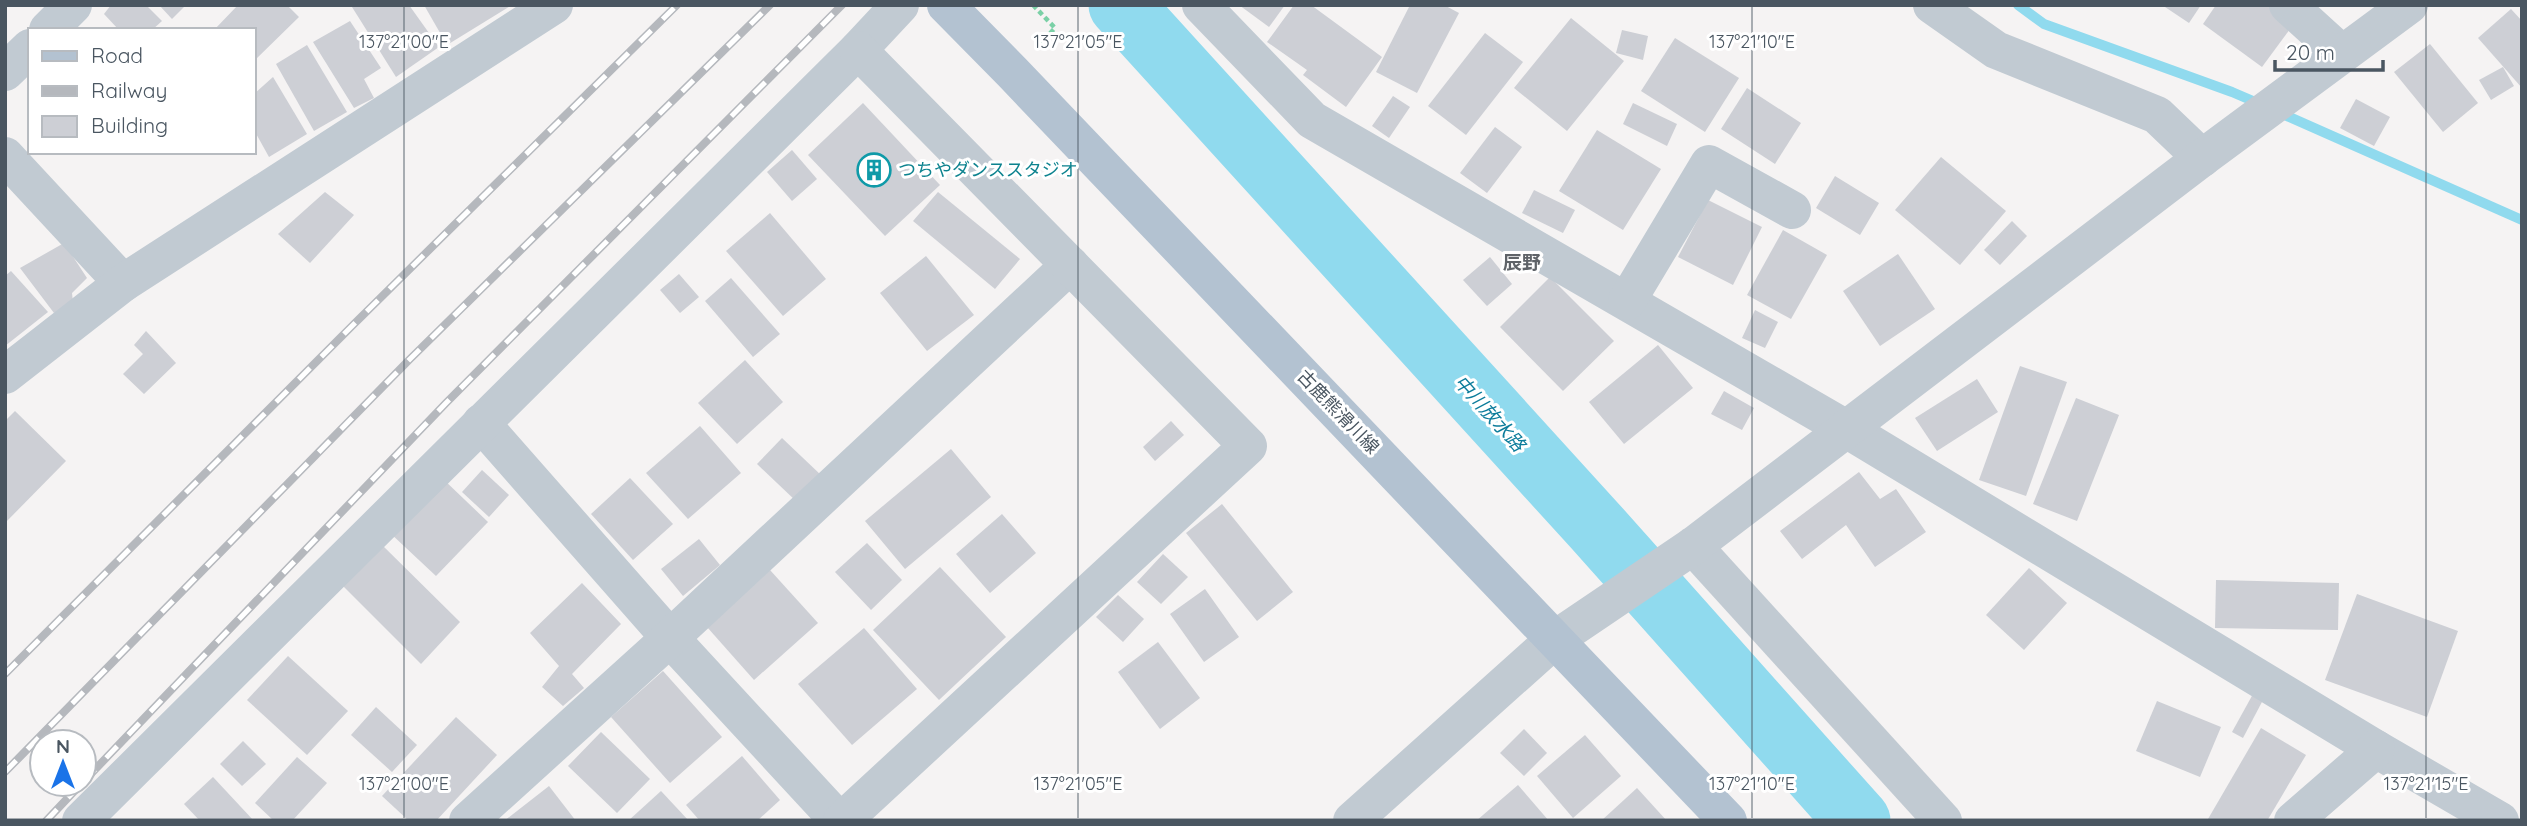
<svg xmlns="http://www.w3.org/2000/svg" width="2527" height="826" viewBox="0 0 2527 826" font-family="Quicksand,'Noto Sans JP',sans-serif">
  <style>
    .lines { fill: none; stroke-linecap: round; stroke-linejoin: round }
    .stream { stroke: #90daee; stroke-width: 10 }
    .river { stroke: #90daee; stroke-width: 65 }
    .building { fill: #cdcfd5 }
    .path { stroke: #7ad0a6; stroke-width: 4.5; stroke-dasharray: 5 3.5; stroke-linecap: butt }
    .minor { stroke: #c1cad2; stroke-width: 38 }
    .major { stroke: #b3c2d1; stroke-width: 38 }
    .rail-casing { stroke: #b5b8bd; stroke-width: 8 }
    .rail { stroke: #fff; stroke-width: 5; stroke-dasharray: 16; stroke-linecap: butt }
    .ticks { fill: none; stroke: #4a5661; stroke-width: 2; stroke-opacity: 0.45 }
    .labels { text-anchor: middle; stroke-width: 6; stroke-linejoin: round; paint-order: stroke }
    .culture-label { font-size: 18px; fill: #0d838f; stroke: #fff; text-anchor: start }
    .street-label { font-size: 18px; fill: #4a5661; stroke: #fff }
    .neighbourhood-label { font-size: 19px; font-weight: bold; fill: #5f6368; stroke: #fff }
    .water-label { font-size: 19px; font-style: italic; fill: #0c7c9b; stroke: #fff }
    .ticks-label { font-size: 18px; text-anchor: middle; fill: #4a5661; stroke: #fff; stroke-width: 6; stroke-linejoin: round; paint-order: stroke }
  </style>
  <rect width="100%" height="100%" fill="#f5f3f3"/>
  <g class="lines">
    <g class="stream">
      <path d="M2018,5L2044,24L2232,92L2260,104"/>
      <path d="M2278,112L2522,220"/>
    </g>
    <path class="river" d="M1121,5L1595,526L1858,821"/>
  </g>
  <g class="building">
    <path d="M111,5H146L162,21L152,30H119L104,14Z"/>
    <path d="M159,5H186L172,19Z"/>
    <path d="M238,5H287L299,17L254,61V30H214Z"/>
    <path d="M355,5H409L439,47L396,77L352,7Z"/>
    <path d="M424,5H512L447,45Z"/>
    <path d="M1239,5H1285L1269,27Z"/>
    <path d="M1294,5H1311L1382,57L1346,107L1303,75L1307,70L1267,42Z"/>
    <path d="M1410,5H1444L1459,13L1417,93L1376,72Z"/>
    <path d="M2162,5H2201L2189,23Z"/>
    <path d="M2216,5H2275L2296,21L2262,67L2203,24Z"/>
    <path d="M2511,9L2522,21V88L2478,38Z"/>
    <path d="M1571,18L1624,61L1567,131L1514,88Z"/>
    <path d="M350,21L381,68L364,79L374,98L354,108L313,42Z"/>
    <path d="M1622,30L1648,36L1643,60L1616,53Z"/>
    <path d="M1485,33L1523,62L1466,135L1428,106Z"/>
    <path d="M1675,38L1739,78L1705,132L1641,91Z"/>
    <path d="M2430,44L2478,103L2443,132L2394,72Z"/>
    <path d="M307,45L347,112L314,131L276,64Z"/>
    <path d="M2503,67L2514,86L2491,100L2479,80Z"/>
    <path d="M273,77L307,134L269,157L254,130V94Z"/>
    <path d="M1747,88L1801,123L1775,164L1721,129Z"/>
    <path d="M1393,96L1410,107L1389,138L1372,126Z"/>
    <path d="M2356,99L2390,117L2374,146L2340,128Z"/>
    <path d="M863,103L940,185L885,236L808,155Z"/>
    <path d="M1633,103L1677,124L1667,146L1623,124Z"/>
    <path d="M1495,127L1522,147L1487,193L1460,173Z"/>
    <path d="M1597,130L1661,169L1623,230L1559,191Z"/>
    <path d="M792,150L817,179L792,201L767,172Z"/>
    <path d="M1941,157L2006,211L1960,265L1895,210Z"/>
    <path d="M1835,176L1879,203L1860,235L1816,208Z"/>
    <path d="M1534,190L1575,210L1563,233L1522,213Z"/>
    <path d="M325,192L354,215L310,263L278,234Z"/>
    <path d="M938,192L1020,259L995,289L913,221Z"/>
    <path d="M1708,200L1762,227L1733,285L1678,257Z"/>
    <path d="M770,213L826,279L783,316L726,251Z"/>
    <path d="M2012,221L2027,236L2000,265L1984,250Z"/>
    <path d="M1783,230L1827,255L1791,319L1747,295Z"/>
    <path d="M64,243L87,278L72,293L73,302L54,313L20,268Z"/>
    <path d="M1898,254L1935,309L1880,346L1843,291Z"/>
    <path d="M926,256L974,315L927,351L880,293Z"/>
    <path d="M1490,257L1512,284L1487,306L1463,280Z"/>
    <path d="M11,271L48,312L5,346V276Z"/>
    <path d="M679,274L699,297L680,313L660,290Z"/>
    <path d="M1550,277L1614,341L1563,391L1500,327Z"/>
    <path d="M731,278L780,334L753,357L705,301Z"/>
    <path d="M1755,310L1778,322L1765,348L1742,338Z"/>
    <path d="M146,331L176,363L144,394L123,374L143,354L134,345Z"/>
    <path d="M1658,345L1693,388L1624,444L1589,402Z"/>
    <path d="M745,360L783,402L737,444L698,403Z"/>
    <path d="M2020,366L2067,382L2026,496L1979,480Z"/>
    <path d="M1977,379L1998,412L1937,451L1915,418Z"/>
    <path d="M1724,391L1754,408L1742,430L1711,414Z"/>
    <path d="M2076,398L2119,415L2077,521L2033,504Z"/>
    <path d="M15,411L66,461L5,523V421Z"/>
    <path d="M1171,421L1184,435L1155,461L1143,447Z"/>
    <path d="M700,426L741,473L688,519L646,473Z"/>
    <path d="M782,438L822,476L797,502L757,464Z"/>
    <path d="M951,449L991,497L905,569L865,521Z"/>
    <path d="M482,470L509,495L489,517L462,492Z"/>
    <path d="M1859,472L1880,499L1896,489L1926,532L1875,567L1846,525L1802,559L1780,531Z"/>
    <path d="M442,478L488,522L436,576L389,532Z"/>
    <path d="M630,478L673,524L633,560L591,514Z"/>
    <path d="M1222,504L1293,592L1257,621L1186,533Z"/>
    <path d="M1002,514L1036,553L990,593L956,554Z"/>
    <path d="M699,539L720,565L683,596L661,569Z"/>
    <path d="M378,541L460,622L421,664L337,580Z"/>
    <path d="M867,543L902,580L871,610L835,572Z"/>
    <path d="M1163,554L1188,577L1161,604L1137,582Z"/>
    <path d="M940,567L1006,637L939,700L873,630Z"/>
    <path d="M2029,568L2067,603L2024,650L1986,615Z"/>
    <path d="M770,570L818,623L754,680L707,627Z"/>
    <path d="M2216,580L2339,583L2338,630L2215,628Z"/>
    <path d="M582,583L621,624L572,674L584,688L563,706L542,687L559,666L530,633Z"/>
    <path d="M1205,589L1239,637L1204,662L1170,614Z"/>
    <path d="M2357,594L2458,631L2427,717L2325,680Z"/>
    <path d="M1118,595L1144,619L1123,642L1096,617Z"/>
    <path d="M864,628L917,689L852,745L798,684Z"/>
    <path d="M1158,642L1200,698L1160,729L1118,672Z"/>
    <path d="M288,656L348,711L307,755L247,700Z"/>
    <path d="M663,671L722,737L670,783L611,717Z"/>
    <path d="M2253,694L2263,700L2243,738L2232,732Z"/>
    <path d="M2157,701L2221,727L2200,777L2136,751Z"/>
    <path d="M376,707L417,745L392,772L351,735Z"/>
    <path d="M456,717L497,755L436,821H409L382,796Z"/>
    <path d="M2261,728L2306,755L2267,821H2211L2208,819Z"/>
    <path d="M1524,729L1547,753L1524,776L1500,753Z"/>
    <path d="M601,732L650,779L617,813L568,766Z"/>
    <path d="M1585,735L1621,776L1573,818L1537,776Z"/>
    <path d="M243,741L266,764L242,786L220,764Z"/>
    <path d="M742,756L780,800L757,821H700L686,805Z"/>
    <path d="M297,757L327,783L292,821H274L255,803Z"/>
    <path d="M213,777L254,821H200L184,804Z"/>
    <path d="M1518,785L1549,821H1476Z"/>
    <path d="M549,786L576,821H504Z"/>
    <path d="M1637,788L1667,821H1601Z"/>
    <path d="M661,791L689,821H628Z"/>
  </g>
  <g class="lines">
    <path class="path" d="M1033,5L1055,28L1039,45"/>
    <g class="minor">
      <path d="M1201,5L1312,120L1848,430L2376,749L2500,821"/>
      <path d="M1932,5L1996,50L2157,115L2202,158"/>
      <path d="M2288,5L2342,54"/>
      <path d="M48,30L73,5"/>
      <path d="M5,72L30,48"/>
      <path d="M5,156L123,283"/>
      <path d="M1627,301L1709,164L1792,210"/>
      <path d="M5,375L123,283L554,5"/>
      <path d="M481,423L670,638L839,821"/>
      <path d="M1693,546L1943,821"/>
      <path d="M81,821L858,50L900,5"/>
      <path d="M468,821L670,638L1070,265"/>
      <path d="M842,821L1248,446L858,50"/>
      <path d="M1352,821L1554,640L1693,546L2202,158L2409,5"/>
      <path d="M2293,821L2376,749"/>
    </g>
    <path class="major" d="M946,5L1013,73L1728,821"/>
    <defs>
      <g id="rail">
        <path d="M5,674L354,324L677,5"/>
        <path d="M5,772L409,360L770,5"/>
        <path d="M84,781L446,403L842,5"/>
        <path d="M46,821L81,784"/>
      </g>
    </defs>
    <use href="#rail" class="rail-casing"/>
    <use href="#rail" class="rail"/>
  </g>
  <path class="ticks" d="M404,5V821M1078,5V821M1752,5V821M2426,5V821M5,819H2522"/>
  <defs>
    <symbol id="building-ring" viewBox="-11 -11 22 22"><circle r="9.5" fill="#fff" stroke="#0f9aa8" stroke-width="1.5"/><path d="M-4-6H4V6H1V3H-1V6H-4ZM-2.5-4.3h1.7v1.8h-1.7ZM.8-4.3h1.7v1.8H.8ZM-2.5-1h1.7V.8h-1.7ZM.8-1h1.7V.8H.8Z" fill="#0f9aa8"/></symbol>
  </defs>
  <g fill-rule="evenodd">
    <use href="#building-ring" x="855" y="151" width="38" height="38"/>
  </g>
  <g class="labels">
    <g class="culture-label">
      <text x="898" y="176">つちやダンススタジオ</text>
    </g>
    <g class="street-label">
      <text transform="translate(1338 412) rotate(46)" y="6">古鹿熊滑川線</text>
    </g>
    <g class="neighbourhood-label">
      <text x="1522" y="269">辰野</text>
    </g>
    <g class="water-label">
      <text transform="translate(1490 413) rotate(48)" y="7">中川放水路</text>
    </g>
  </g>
  <g class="ticks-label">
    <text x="404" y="48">137°21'00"E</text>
    <text x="1078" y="48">137°21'05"E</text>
    <text x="1752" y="48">137°21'10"E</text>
    <text x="404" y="790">137°21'00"E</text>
    <text x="1078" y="790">137°21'05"E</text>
    <text x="1752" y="790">137°21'10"E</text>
    <text x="2426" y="790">137°21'15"E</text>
  </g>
  <rect width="2527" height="826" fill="none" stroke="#4a5661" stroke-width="14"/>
  <rect x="28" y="28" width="228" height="126" fill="#ffffff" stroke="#b7bbc0" stroke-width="2"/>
  <rect x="42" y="51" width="35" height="10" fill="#b3c2d1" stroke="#b7bbc0" stroke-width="2"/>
  <text x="91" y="63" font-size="21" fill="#4a5661">Road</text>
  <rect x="42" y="86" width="35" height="10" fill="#b5b8bd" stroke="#b7bbc0" stroke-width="2"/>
  <text x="91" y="98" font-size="21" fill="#4a5661">Railway</text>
  <rect x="42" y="116" width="35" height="21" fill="#cdcfd5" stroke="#b7bbc0" stroke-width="2"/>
  <text x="91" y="133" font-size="21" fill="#4a5661">Building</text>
  <g transform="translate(63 763)"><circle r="33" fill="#ffffff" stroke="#b7bbc0" stroke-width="2"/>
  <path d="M0-5L12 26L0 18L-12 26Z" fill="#1a73e8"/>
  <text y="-10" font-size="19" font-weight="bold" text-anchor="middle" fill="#4a5661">N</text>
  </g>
  <path d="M2275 60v10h108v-10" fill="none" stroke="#4a5661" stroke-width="3.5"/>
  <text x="2286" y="60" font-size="21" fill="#4a5661" stroke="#ffffff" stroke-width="5" paint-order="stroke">20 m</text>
</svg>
